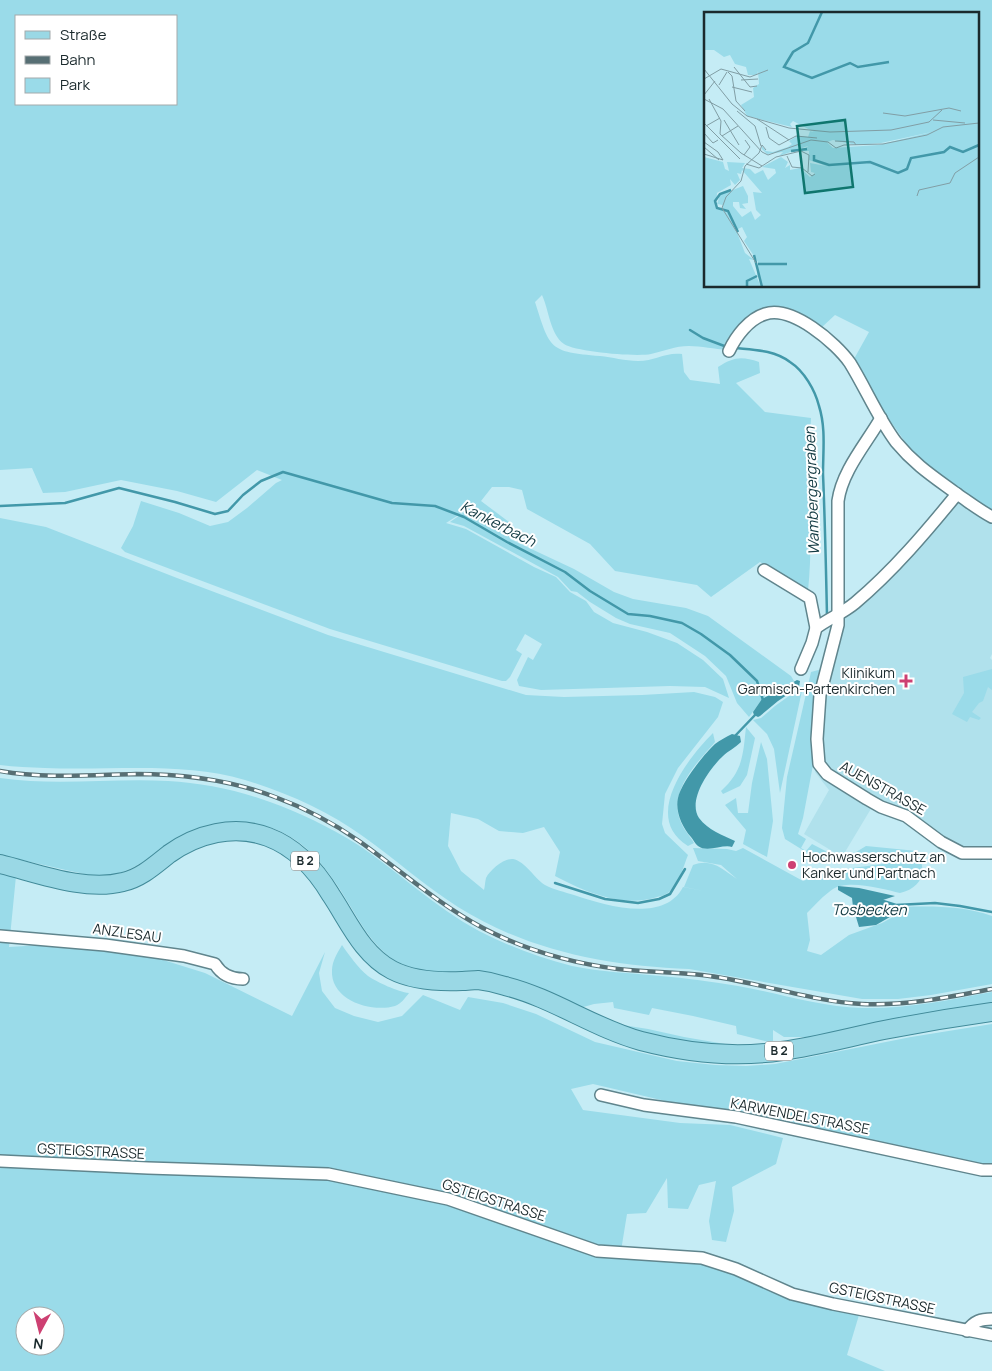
<svg xmlns="http://www.w3.org/2000/svg" width="992" height="1371" viewBox="0 0 992 1371" font-family="Manrope,sans-serif">
  <style>
    .built { fill: #b0e1ec }
    .green { fill: #9adbe9; fill-rule: evenodd }
    .water { fill: #4298a9 }
    .lines { fill: none; stroke-linecap: round; stroke-linejoin: round }
    .stream { stroke: #4298a9; stroke-width: 2.5 }
    .minor-casing { stroke: #60858d; stroke-width: 14 }
    .primary-casing { stroke: #418a99; stroke-width: 20 }
    .minor { stroke: #fff; stroke-width: 11 }
    .primary { stroke: #9ad8e5; stroke-width: 18 }
    .rail-casing { stroke: #576f74; stroke-width: 4.5 }
    .rail { stroke: #fff; stroke-width: 2.5; stroke-dasharray: 8; stroke-linecap: butt }
    .poi-dot { fill: #cd4072; stroke: #fff; stroke-width: 2 }
    .labels { text-anchor: middle; stroke-width: 4; stroke-linejoin: round; paint-order: stroke }
    .shield { fill: #fff; stroke: #5f6a6c; stroke-width: 1 }
    .shield-label { font-size: 12px; font-weight: bold; fill: #1b2a2d }
    .poi-label { font-size: 14px; fill: #1b2a2d; stroke: #fff; text-anchor: end }
    .street-label { font-size: 14px; fill: #1b2a2d; stroke: #fff }
    .water-label { font-size: 15px; font-style: italic; fill: #133b43; stroke: #fff }
    .inset-river { fill: none; stroke: #4298a9; stroke-width: 2.5 }
    .inset-road { fill: none; stroke: #819ea5; stroke-width: 1 }
    .view { fill: #0f766e; fill-opacity: 0.15; stroke: #0f766e; stroke-width: 2.5 }
    .inset-edge { fill: none; stroke: #1b2a2d; stroke-width: 2.5 }
  </style>
  <rect width="100%" height="100%" fill="#c5ecf5"/>
  <path class="built" d="M957,494L992,517V654L990,658L992,660V847H953L875,802L842,857L804,834L829,790L815,772L812,716L833,625Z"/>
  <g class="green">
    <path d="M0,0H992V514L918,460L881,408L854,359L869,332L835,315L822,327L802,317L766,310L727,350C715,349 701,346 689,346C675,346 664,351 651,354C636,357 576,352 564,344C550,334 549,310 542,295L535,302C550,349 549,352 600,356C612,357 625,361 638,361C655,361 665,352 682,354L684,372L690,380L720,384L718,367C734,357 741,356 759,362L760,373L736,383L765,412L811,418C807,476 814,534 808,591L760,562L711,597L697,585L615,571L590,544L527,509L522,490L509,487H492L481,501L509,522L505,532L512,535L510,539L574,569L614,592L633,599L686,608L708,616L791,676L794,681L764,697L749,717L737,703L726,676L705,656L670,633L630,624L616,618L590,602L577,592L571,591L558,577L464,526L450,522L479,502L446,523L466,529L534,567L556,577L570,592L586,601L594,612L613,623L647,632L677,643L703,660L723,679L729,698L705,687L670,686L541,690L519,686L517,680L528,657L533,660L542,644L525,634L516,650L522,654L510,677L506,681H502L330,629L125,552L121,548L133,526L141,501L179,513L210,526L228,522L247,508L276,483L282,480L257,470L216,502L177,491L121,480L65,492L43,493L32,468L0,470ZM706,14H978V286H706ZM16,16H176V104H16Z"/>
    <path d="M0,518L46,527L177,578L328,635L526,695L564,697L642,695L694,692L715,697L723,702L718,717L678,768L665,794L662,824L665,833L688,855C683,867 679,885 668,893C665,895 661,896 657,897C623,908 585,892 555,876L560,852L544,827L523,833L499,831L478,819L451,813L448,846L461,871L484,890C485,886 485,882 486,878C490,870 504,858 513,859C525,861 535,879 545,885C554,890 565,892 574,895C604,905 664,924 683,887L704,891L684,887L693,865C712,858 722,869 737,879L721,865L698,861L693,848L727,849L736,851L743,848L803,881L830,871L920,859C927,876 918,889 900,893C884,889 848,879 833,889C824,895 815,905 807,913L810,940L807,951L821,955L849,935L882,923L902,912L903,907C933,906 963,906 992,916V984L931,995L898,999H862L689,969C608,966 528,951 458,907C425,886 395,859 364,837C328,811 287,793 245,780C181,761 111,771 45,768C30,767 15,767 0,765Z"/>
    <path d="M822,669L812,710L813,765L803,818L798,834L806,839L801,848L806,851L812,844L843,860L866,846L917,851L852,862L826,861L806,852L785,839L782,828L787,777L811,672Z"/>
    <path d="M992,669V690L988,687L983,701L979,703L972,712L981,718L979,720L970,717L967,722L952,714L964,693L963,677Z"/>
    <path d="M803,686L780,793L774,749L767,734L753,720L761,718L775,706Z"/>
    <path d="M746,727L755,738L747,775L740,786L723,794L721,791C743,771 743,755 746,727Z"/>
    <path d="M713,733L715,742C697,763 669,790 680,820C683,829 690,836 694,843L688,846C642,818 686,760 713,733Z"/>
    <path d="M761,742L767,759L773,821L767,857L743,844L746,830L725,805L736,798L738,813H748L752,783Z"/>
    <path d="M0,778C56,786 112,778 168,781C202,783 238,790 270,802C299,812 329,827 355,843C398,871 434,907 479,931C508,946 540,958 572,966C601,972 631,973 660,976C686,978 713,982 738,986C779,993 820,1007 862,1008C906,1009 949,1000 992,992V1004L858,1026L814,1037H784L773,1030V1043L737,1034L736,1026L693,1016L652,1008L649,1015L614,1008L613,1002L594,1004L580,1008L443,973C426,971 410,969 396,961C379,951 368,935 358,919C336,882 314,843 272,828C237,816 197,825 167,845C148,859 131,872 107,876C95,878 82,873 70,871C47,866 23,860 0,855Z"/>
    <path d="M0,872L16,876L9,947L42,945L129,953L160,959L205,973L292,1016L325,952L319,973L322,991L335,1008L354,1016L378,1022L402,1016L423,995L460,1010L468,997L503,1003L536,1014L595,1042L677,1061L715,1065L746,1066L775,1064L911,1037L992,1024V1166H983L795,1126L787,1106L755,1101L737,1114L674,1103L593,1084L571,1089L583,1110L680,1123L730,1125L783,1138L776,1164L732,1187L734,1211L726,1242L712,1240L709,1221L716,1181L699,1185L688,1209L668,1208L667,1178L646,1213L627,1214L620,1257L701,1263L859,1315L847,1355L885,1371H0ZM25,1316H55V1346H25Z"/>
    <path d="M342,945C349,955 358,968 368,976C377,982 398,992 409,993C405,998 401,1004 395,1006C371,1013 330,1000 332,970C332,961 338,952 342,945Z"/>
    <path d="M597,1021L648,1029L684,1037L731,1045L752,1046L694,1048Z"/>
  </g>
  <g class="water">
    <path d="M797,680L800,681L799,687L778,701L760,716L758,717L754,715L753,712L762,699Z"/>
    <path d="M732,734L740,736L741,742C735,748 728,751 723,756C710,768 687,800 699,818C708,830 722,835 735,841L732,847C723,844 707,853 698,846C695,844 693,839 691,837C682,827 675,811 678,798C681,783 704,754 715,744C720,740 726,737 732,734Z"/>
    <path d="M838,886L859,888L895,896L883,900V902L900,907L902,910L876,925L859,927L853,907L852,898L838,890Z"/>
  </g>
  <g class="lines">
    <g class="stream">
      <path d="M690,330L703,338L727,347"/>
      <path d="M735,348C755,350 774,350 790,362C804,371 815,390 819,406C826,428 823,451 823,474C825,521 826,568 827,616"/>
      <path d="M0,506L65,503L119,488L175,502L215,514L228,511L243,495L261,481L283,472L392,503L435,506L464,517L507,542L565,572L590,591L628,614L650,616L682,623L701,634L730,655L757,681L763,700"/>
      <path d="M734,737L756,714"/>
      <path d="M555,883L605,899L638,903L659,899L670,894L685,869"/>
      <path d="M880,900L896,905L935,903L960,906L992,912"/>
    </g>
    <defs>
      <g id="minor">
        <path d="M729,351C736,336 749,319 765,314C792,305 836,343 850,363C866,389 878,418 896,442C915,465 934,477 957,494C969,502 979,510 992,517"/>
        <path d="M881,418C866,444 842,471 838,501V625L820,695L817,739L819,764L827,774L867,799L881,807L906,816L941,842L962,853H992"/>
        <path d="M764,570L810,598L816,628"/>
        <path d="M801,669L812,643L816,628C828,619 843,613 855,603C893,571 926,532 957,494"/>
        <path d="M0,936L105,945L184,956L215,964C221,974 231,979 243,979"/>
        <path d="M601,1095L644,1105L736,1117L982,1170H992"/>
        <path d="M0,1161L148,1168L328,1174L448,1199L597,1251L702,1258L736,1269L792,1294L833,1304L992,1335"/>
        <path d="M967,1331C974,1321 981,1319 992,1319"/>
      </g>
      <path id="primary" d="M0,864C37,873 85,892 123,882C141,878 155,865 169,854C197,834 234,824 268,837C295,847 316,870 331,895C349,922 362,954 392,970C413,981 439,982 462,981C467,981 473,980 478,980C487,981 496,983 505,986C553,998 594,1028 641,1041C687,1053 736,1058 782,1051C817,1046 850,1037 884,1030C920,1023 956,1017 992,1012"/>
    </defs>
    <use href="#minor" class="minor-casing"/>
    <use href="#primary" class="primary-casing"/>
    <use href="#minor" class="minor"/>
    <use href="#primary" class="primary"/>
    <defs>
      <path id="rail" d="M0,771C45,779 91,775 136,774C183,774 231,780 275,797C305,808 333,823 359,841C400,870 438,904 483,928C525,950 571,963 618,969C646,972 674,972 702,975C756,981 808,1001 862,1004C906,1006 949,997 992,989"/>
    </defs>
    <use href="#rail" class="rail-casing"/>
    <use href="#rail" class="rail"/>
  </g>
  <g class="poi-dot">
    <path d="M903.5 673.5h5v5h5v5h-5v5h-5v-5h-5v-5h5z"/>
    <circle cx="792" cy="865" r="5"/>
  </g>
  <g class="labels">
    <g class="shield">
      <rect x="291" y="851.5" width="28" height="19" rx="4"/>
      <rect x="765" y="1041.5" width="28" height="19" rx="4"/>
    </g>
    <g class="shield-label">
      <text x="305" y="865">B 2</text>
      <text x="779" y="1055">B 2</text>
    </g>
    <g class="poi-label">
      <text x="895" y="678">Klinikum<tspan x="895" dy="16">Garmisch-Partenkirchen</tspan></text>
      <text x="802" y="862" text-anchor="start">Hochwasserschutz an<tspan x="802" dy="16">Kanker und Partnach</tspan></text>
    </g>
    <g class="street-label">
      <text transform="translate(883 788) rotate(29)" y="5">AUENSTRASSE</text>
      <text transform="translate(127 933) rotate(8)" y="5">ANZLESAU</text>
      <text transform="translate(800 1116) rotate(11)" y="5">KARWENDELSTRASSE</text>
      <text transform="translate(91 1151) rotate(3)" y="5">GSTEIGSTRASSE</text>
      <text transform="translate(494 1200) rotate(18)" y="5">GSTEIGSTRASSE</text>
      <text transform="translate(882 1298) rotate(12)" y="5">GSTEIGSTRASSE</text>
    </g>
    <g class="water-label">
      <text transform="translate(812 491) rotate(-92)" y="5">Wambergergraben</text>
      <text transform="translate(498 524) rotate(27)" y="5">Kankerbach</text>
      <text x="869" y="915">Tosbecken</text>
    </g>
  </g>
  <g transform="translate(704 12)">
    <rect width="275" height="275" fill="#c5ecf5"/>
    <path d="M0,0H275V275H59L53,263L54,250L40,229L43,225L38,215L34,217V223L41,241L50,248L45,247L57,275H0V145L19,150L21,157L25,159L23,150L41,151L38,156L46,157L51,162L59,158L64,168L72,161L71,157L58,155L77,145L84,150L81,156L86,153V158L96,156L106,165L111,161L107,160L106,151L122,154L105,148V139H99L104,134L75,144L79,140L63,142L58,137V134L62,139L69,140L84,135L88,132L85,129L93,124L104,125L106,119L110,120L89,109L86,112L88,115L43,104L37,93L50,85L49,76L55,72L54,59L53,63H44L42,55L31,52L26,43L20,45L10,38H1ZM232,119L174,133L129,136L123,130L129,128L152,133L177,131ZM38,158L58,181L49,180L52,198L57,203L51,208L47,199L38,205L29,194V190H35L36,196L42,197L38,192L44,191V184L39,174L16,183L13,192L19,193L18,198L12,196L13,181L27,173L26,167L31,173L36,168L33,161L37,162Z" fill="#9adbe9" fill-rule="evenodd"/>
    <path class="inset-river" d="M118,0L104,31L89,40L80,55L108,66L146,51L154,55L185,50M87,139L103,137M110,143V148L125,153L166,150L194,161L203,157L207,146L240,140L246,135L259,140L275,133M27,178L16,182L11,189L13,196L24,199L34,220M50,243L58,275M54,252H83M43,275V269L53,264"/>
    <path class="inset-road" d="M30,55L46,75L53,74M0,57L28,92L43,104L85,116L126,120L187,118L225,110L238,98M24,60L28,64L32,89L41,99M0,67L17,57L46,65L64,58M37,68L54,67M15,73L23,60M28,75L48,80M0,83L11,69M0,87L19,97L58,140L64,143L107,128L124,130L132,136L140,133L179,132L223,123L239,115L275,111M5,87L17,109L16,122L37,141L58,154M33,99L51,114L57,134M179,101L201,104L245,96L257,99M53,107L85,128M20,108L35,133M229,108L261,111M0,111L36,147M2,114L16,106M62,115L65,126L75,133L92,124L113,126M0,121L9,131L14,128M18,124L34,114M131,129L150,130L152,133M0,130L14,140L19,148M0,135L15,148M0,142L19,148M40,143L46,135L41,128M83,144L88,155L98,156L108,164L111,162M42,152L55,156L72,145L97,139L105,143L104,160M213,184L215,178L246,171L251,161L275,145M52,251L18,196L22,185L37,169L41,154L55,141L58,133L62,138"/>
    <path class="view" d="M141,108L149,175L101,181L93,114Z"/>
    <rect width="275" height="275" class="inset-edge"/>
  </g>
  <rect x="15" y="15" width="162" height="90" fill="#ffffff" stroke="#a4aaab"/>
  <rect x="25" y="31" width="25" height="8" fill="#9ad8e5" stroke="#a4aaab"/>
  <text x="60" y="40" font-size="15" fill="#1b2a2d">Straße</text>
  <rect x="25" y="56" width="25" height="8" fill="#576f74" stroke="#a4aaab"/>
  <text x="60" y="65" font-size="15" fill="#1b2a2d">Bahn</text>
  <rect x="25" y="78" width="25" height="15" fill="#9adbe9" stroke="#a4aaab"/>
  <text x="60" y="90" font-size="15" fill="#1b2a2d">Park</text>
  <g transform="translate(40 1331) rotate(187)"><circle r="24" fill="#ffffff" stroke="#a4aaab"/>
  <path d="M0-4L9 19L0 12L-9 19Z" fill="#cd4072"/>
  <text y="-8" font-size="14" font-weight="bold" text-anchor="middle" fill="#1b2a2d">N</text>
  </g>
</svg>
